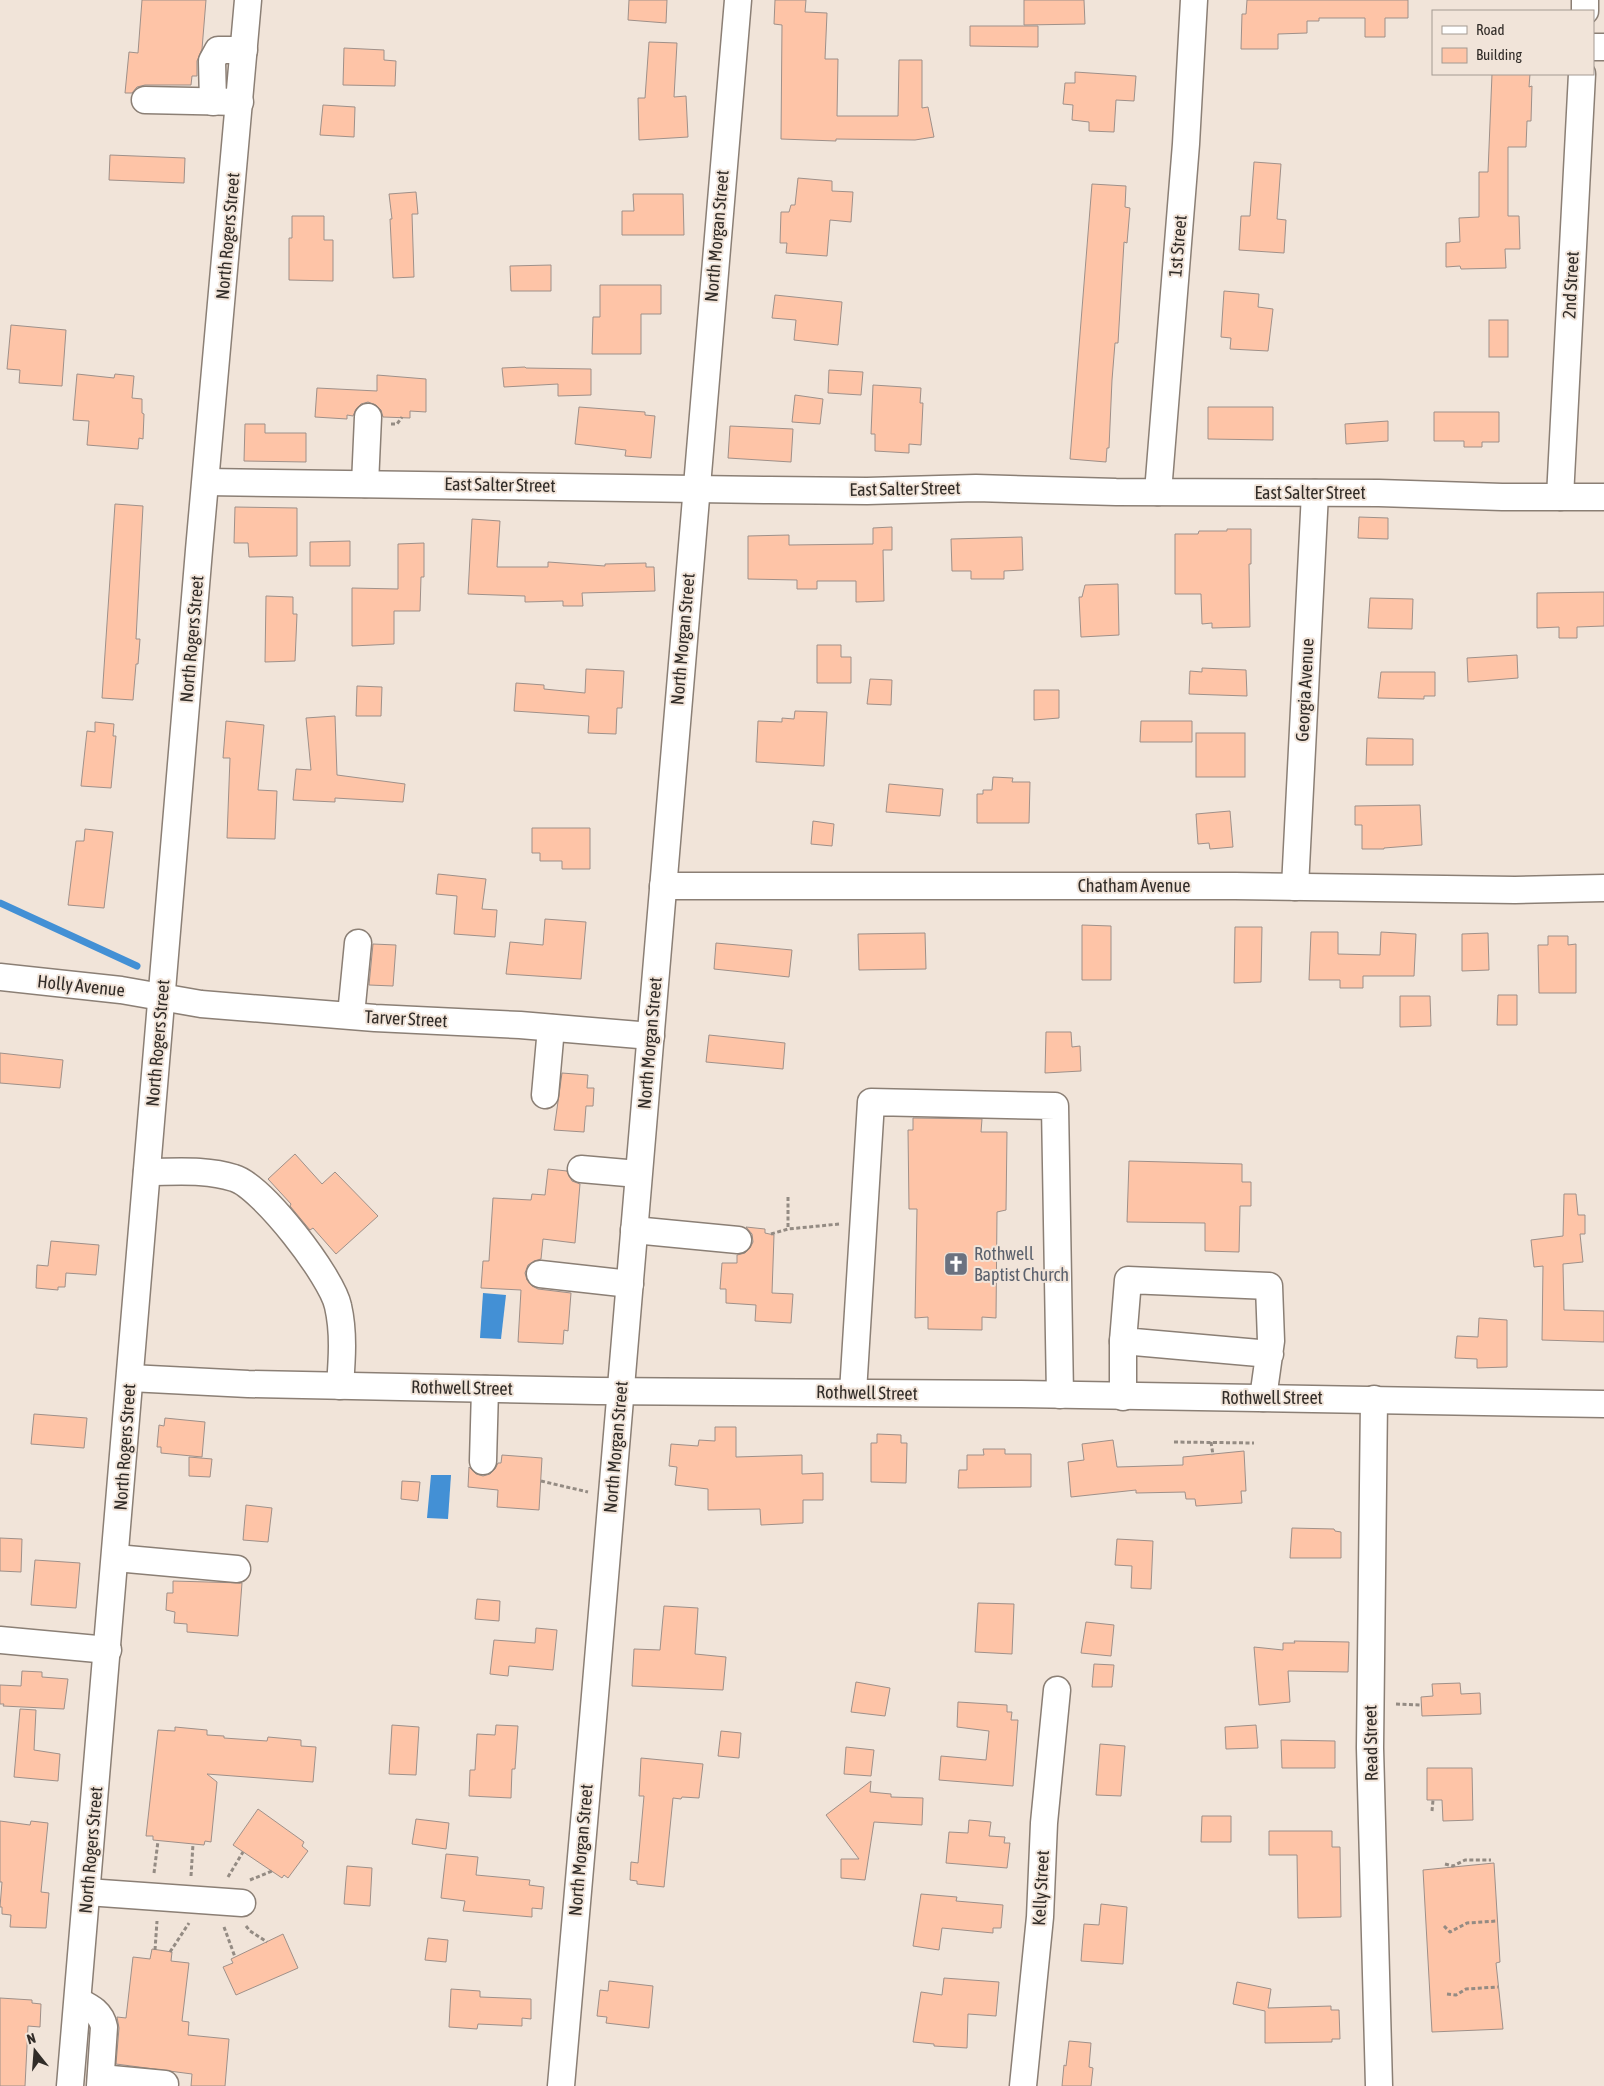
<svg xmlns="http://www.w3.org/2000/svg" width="1604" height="2086" viewBox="0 0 1604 2086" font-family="'Asap Condensed',sans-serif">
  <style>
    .water { fill: #4390d5 }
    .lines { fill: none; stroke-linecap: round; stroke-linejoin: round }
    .stream { stroke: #4390d5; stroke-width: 7 }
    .building { fill: #fec4a7; stroke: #9f9089 }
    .minor-casing { stroke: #8b7f75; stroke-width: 29 }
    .path { stroke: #948b83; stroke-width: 3; stroke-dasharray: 4 2.5; stroke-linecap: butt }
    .minor { stroke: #fff; stroke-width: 26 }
    .labels { text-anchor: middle; stroke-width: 4; stroke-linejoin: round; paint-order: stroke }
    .street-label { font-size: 18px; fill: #312c28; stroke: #f1e4d9 }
    .worship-label { font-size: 18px; fill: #5b616d; stroke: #f1e4d9; text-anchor: start }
  </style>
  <rect width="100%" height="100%" fill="#f1e4d9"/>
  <g class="water">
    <path d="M483,1293L506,1295L501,1339L480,1338Z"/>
    <path d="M431,1475H451L448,1519L427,1518Z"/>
  </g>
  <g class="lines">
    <path class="stream" d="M0,903L137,966"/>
  </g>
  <g class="building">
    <path d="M142,0H206L202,49L197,61V76H192L191,85H145L137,87L132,93H125L129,52L138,53Z"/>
    <path d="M629,0H667L666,23L628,20Z"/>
    <path d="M775,0H806L805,12L827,13L825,59H838L837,116H898L899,60H922V108L928,107L934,137L915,140L836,139V141L781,139L782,25L774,24Z"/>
    <path d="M1024,0H1084L1085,24L1024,25Z"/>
    <path d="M1247,0H1408V18H1385V37H1365V18H1319V21H1307V33L1278,34V49H1241L1242,14H1246Z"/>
    <path d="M970,26H1038V47L970,46Z"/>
    <path d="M649,42L677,43L674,97L686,96L688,137L639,140L638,98H645Z"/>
    <path d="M344,48L384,50V60L396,61L395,86L343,85Z"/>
    <path d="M1075,72L1136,76L1134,101L1116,100L1114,132L1089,131V122L1072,120L1073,105L1063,104L1065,83H1075Z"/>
    <path d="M1492,74H1530L1529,87L1532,86L1531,121H1527L1526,147H1508V216H1519L1520,249H1505L1506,268L1461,269L1460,266L1446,267V243L1460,242L1459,218L1479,217V172H1488Z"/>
    <path d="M323,105L355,107L354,137L320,135Z"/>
    <path d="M110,155L185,158L184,183L109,180Z"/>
    <path d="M1254,162L1281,164L1277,219L1286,220L1284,253L1239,250L1241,216H1250Z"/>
    <path d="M798,178L832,181V191L853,192L851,222L830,220L827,256L786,253L787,243H780L781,212H789L791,205H795Z"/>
    <path d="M1092,184L1126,186L1125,207L1130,208L1127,243L1124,242L1118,343H1115L1112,380L1109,448H1107L1106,462L1070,459Z"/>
    <path d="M416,192L418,214H412L414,277L393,278L390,219H392L389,194Z"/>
    <path d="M633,194H683L684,235H622V211H634Z"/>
    <path d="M292,216H324V240H333V281L289,280V238H292Z"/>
    <path d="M551,265V291H511L510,266Z"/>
    <path d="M600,285H661V314H641V354H592L593,317H600Z"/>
    <path d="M1224,291L1259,294L1258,307L1273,309L1268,351L1230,349L1231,338L1221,337Z"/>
    <path d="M775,295L842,302L838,345L794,340L796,320L772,318Z"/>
    <rect x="1489" y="320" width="19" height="37"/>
    <path d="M11,325L66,330L62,386L19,383L20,370L7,369Z"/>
    <path d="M525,367L526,368L591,369V395L558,396V384L504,387L502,368Z"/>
    <path d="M829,370L863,372L861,395L828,393Z"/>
    <path d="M77,374L114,378L115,374L134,376L132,398L142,399V413L144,414L143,439L139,438L138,449L87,445L89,421L73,420Z"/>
    <path d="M377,375L426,379V412L410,411V418L383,417L381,410L376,405L368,402L361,404L356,409L353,416L347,415V419L315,417L317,388L377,391Z"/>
    <path d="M873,385L921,388L920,403H923L921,445L909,444V453L875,451V434H871Z"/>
    <path d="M795,395L823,399L820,424L792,422Z"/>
    <path d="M579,407L645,412V415L655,416L651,458L625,456L626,450L575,444Z"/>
    <path d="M1208,407H1273V440L1208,439Z"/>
    <path d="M1434,412H1499V442H1482V447H1464V441H1434Z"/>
    <path d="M1388,421V441L1346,444L1345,424Z"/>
    <path d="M245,424H265V433H306V462L244,461Z"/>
    <path d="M730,426L793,429L791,462L728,458Z"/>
    <path d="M115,504L143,506L136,639H140L138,664H136L133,700L102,698Z"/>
    <path d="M235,507L297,508V556L249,557L248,543H234Z"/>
    <path d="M1359,517L1388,518V539L1358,538Z"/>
    <path d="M472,519L500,521L497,567H548V562L605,566V564L646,563V567H654L655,591L582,593L583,606H563V601L525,602V596L468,594Z"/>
    <path d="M892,527V550H883L884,601L856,602V581H817V589H797V580L748,579V536L789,535V545L873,544V528Z"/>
    <path d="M1227,529H1251V564H1249L1250,627L1212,628V623L1202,624L1201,594H1175V534H1198L1199,531H1227Z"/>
    <path d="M1022,537L1023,570L1004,571V579H971V571H952L951,539Z"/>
    <path d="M350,541V566H310V542Z"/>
    <path d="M424,543V577H421L420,611H394V644L352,646V588L398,589V544Z"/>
    <path d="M1118,584L1119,635L1081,637L1079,597H1082L1085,585Z"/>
    <path d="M1604,592V626L1577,627V638H1559V627L1537,628V593Z"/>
    <path d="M266,596L293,597V614H297L295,661L265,662Z"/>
    <path d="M1370,598L1413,599L1412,629L1368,628Z"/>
    <path d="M817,645H841V657H851V683H817Z"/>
    <path d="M1517,655L1518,678L1468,682L1467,658Z"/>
    <path d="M1202,668L1246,670L1247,696L1189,694L1190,671L1202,672Z"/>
    <path d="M586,669L624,671L622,708H617L616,734L588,733L589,716L514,711L516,683L544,685V689L585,693Z"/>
    <path d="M1381,672H1435V696H1424V699L1378,698Z"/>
    <path d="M870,679L892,680L891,705L867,704Z"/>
    <path d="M357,686L382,687L381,716H356Z"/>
    <path d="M1034,690H1059V718L1034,720Z"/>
    <path d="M795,711L827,712L824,766L756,762L758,721L782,722V718L794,719Z"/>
    <path d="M335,716L337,775L405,784L403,802L335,798V802L293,800L296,769L311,770L306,718Z"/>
    <path d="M226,721L264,725L258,790L277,791L275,839L227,838L230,758H223Z"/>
    <path d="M1141,721H1192V742H1140Z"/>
    <path d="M95,722L114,724L113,736H116L111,788L81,786L87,731L95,732Z"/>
    <rect x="1196" y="733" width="49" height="44"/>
    <path d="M1367,738L1413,739V765H1366Z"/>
    <path d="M993,777L1013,778L1012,782H1030L1029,823H977V794H983V790H992Z"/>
    <path d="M889,784L943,789L940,816L886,812Z"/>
    <path d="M1420,805L1422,845L1384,848V849H1362V825H1355V806Z"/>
    <path d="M1230,811L1233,847L1210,849L1209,843L1198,844L1196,814Z"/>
    <path d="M813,821L834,824L832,846L811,844Z"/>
    <path d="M532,828H590V869H562V861H540V853H532Z"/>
    <path d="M85,829L113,832L104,908L68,905L76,841H84Z"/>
    <path d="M438,874L486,879L482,909L497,910L495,937L454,934L457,896L436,894Z"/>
    <path d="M545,919L586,922L581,979L506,974L510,942L543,945Z"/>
    <path d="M1082,925L1111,926V980H1082Z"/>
    <path d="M1235,927H1262L1261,982L1234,983Z"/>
    <path d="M1311,932H1338V954L1380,955L1381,932L1416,934L1414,976H1363V988H1340V980H1309Z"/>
    <path d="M925,933L926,969L859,970L858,934Z"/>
    <path d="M1488,933L1489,970L1462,971V934Z"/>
    <path d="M1548,936H1568V945L1576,944V993H1539L1538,945H1548Z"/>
    <path d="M716,943L792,950L789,977L714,969Z"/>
    <path d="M373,944L396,945L393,986L369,985Z"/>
    <path d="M1498,995H1517V1025H1497Z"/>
    <path d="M1400,996H1430L1431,1026L1400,1027Z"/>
    <path d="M1046,1032H1071L1072,1047L1080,1046L1081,1071L1045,1073Z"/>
    <path d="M709,1035L785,1043L783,1069L706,1062Z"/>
    <path d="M0,1053L63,1060L60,1088L0,1083Z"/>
    <path d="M562,1073L588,1075L587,1088H594L593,1106H586L584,1132L554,1130Z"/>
    <path d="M913,1118L982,1119L981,1132H1007L1006,1210L997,1212L996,1318L982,1317V1330L928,1329V1317L915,1318L917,1209H909L908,1130H913Z"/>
    <path d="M295,1154L322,1184L335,1172L378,1216L336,1254L313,1228L310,1230L290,1206L291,1204L268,1179Z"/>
    <path d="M1129,1161L1242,1164V1182H1251V1206H1240L1239,1252L1205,1251V1223L1127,1222Z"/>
    <path d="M548,1169L567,1171L572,1181L580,1184L575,1243L543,1239L541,1259L534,1261L528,1265L525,1273L527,1280L532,1286L538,1289L571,1293L568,1331L564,1330L563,1344L518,1342L521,1290L481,1288L483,1261H489L493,1198L531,1200L532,1194L545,1195Z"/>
    <path d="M1564,1194H1576L1578,1215H1585V1234H1580L1583,1262L1563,1264L1564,1310L1604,1311V1342L1542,1340L1543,1266L1534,1267L1531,1240L1563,1236Z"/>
    <path d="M746,1227L765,1229V1233L774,1235L772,1293L793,1294L791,1323L755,1321L756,1305L726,1303V1289H720L722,1263H737V1255L745,1253L750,1248L753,1242L752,1234Z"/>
    <path d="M51,1241L99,1245L96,1275L66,1273L65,1287H58V1290L36,1288L37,1265L48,1266Z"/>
    <path d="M1479,1318L1507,1320V1367L1477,1368V1359L1455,1358L1457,1336L1478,1337Z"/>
    <path d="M34,1414L87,1418L84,1448L31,1444Z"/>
    <path d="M165,1418L205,1422L202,1457L161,1453V1447H157L159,1425L164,1426Z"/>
    <path d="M715,1427H736V1457L802,1455V1474L823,1473V1500H803V1523L761,1525L760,1509L708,1510V1489L675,1485L677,1467L669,1466L671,1444L698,1446L699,1440L715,1441Z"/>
    <path d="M877,1434L901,1435V1443H907L906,1483L871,1482V1443H877Z"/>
    <path d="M1113,1440L1117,1467L1183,1465V1457L1244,1451L1246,1491H1241L1242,1503L1196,1506L1195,1499H1186L1185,1492L1136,1493V1490L1071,1497L1068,1462L1084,1460L1082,1444Z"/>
    <path d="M983,1449H1005V1454H1031V1487L958,1488L959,1470H967V1455H984Z"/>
    <path d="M502,1455L542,1458L539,1510L497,1507L498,1490L468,1487L469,1467L476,1474L483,1476L490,1474L495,1469L498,1463H501Z"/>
    <path d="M189,1457L212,1459L210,1477L189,1476Z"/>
    <path d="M402,1481L420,1482L418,1501L401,1499Z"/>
    <path d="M246,1505L272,1508L268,1542L243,1540Z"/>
    <path d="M1292,1528L1334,1529L1335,1531L1341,1532V1558H1290Z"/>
    <path d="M0,1538L22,1539L21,1572L0,1571Z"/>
    <path d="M1117,1539L1153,1541L1151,1589L1131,1588L1132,1566L1115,1565Z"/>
    <path d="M35,1560L80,1563L76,1608L31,1605Z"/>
    <path d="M173,1581L242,1583L238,1636L187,1632V1624L174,1623L175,1612L166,1610L167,1593H173Z"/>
    <path d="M477,1599L500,1601L499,1621L475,1619Z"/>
    <path d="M978,1603L1014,1604L1012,1654L975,1652Z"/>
    <path d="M664,1606L698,1608L695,1654L726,1657L723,1690L632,1686L634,1649L660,1650Z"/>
    <path d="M1086,1622L1114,1625L1111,1656L1081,1653Z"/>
    <path d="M536,1628L557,1630L553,1670L509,1666L508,1676L490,1674L494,1640L535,1643Z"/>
    <path d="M1294,1641L1349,1642L1348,1672L1288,1671L1290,1702L1259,1705L1254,1647L1283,1650V1643H1295Z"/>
    <path d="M1094,1664L1114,1665L1112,1687H1092Z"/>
    <path d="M22,1671L42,1672V1677L68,1679L64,1709L3,1706L4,1704H0V1685L21,1686Z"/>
    <path d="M856,1682L890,1688L885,1716L851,1712Z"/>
    <path d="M1460,1683L1461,1694L1480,1693L1481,1714L1422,1716L1421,1697L1433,1696L1432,1684Z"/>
    <path d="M958,1702L1007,1705V1712H1012L1011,1720H1018L1013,1786L939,1780L941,1756L986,1760L989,1731L957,1727Z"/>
    <path d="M20,1709L36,1710L34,1750L60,1754L58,1781L14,1777Z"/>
    <path d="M392,1725L419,1727L416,1775L389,1774Z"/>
    <path d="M496,1725L518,1726L515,1769H512L511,1798L469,1796L470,1770H475L477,1734L495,1735Z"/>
    <path d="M1256,1725L1258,1748L1226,1749L1225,1727Z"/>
    <path d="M175,1727L207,1730V1735L224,1736V1738L267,1741L268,1737L301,1740V1746L316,1747L313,1782L207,1774L217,1782L211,1842L205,1841L204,1845L153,1840V1836H146L158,1730L175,1731Z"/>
    <path d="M721,1731L741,1733L739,1758L718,1756Z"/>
    <path d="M1281,1740L1335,1741V1768H1282Z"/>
    <path d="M1100,1744L1125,1746L1121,1796L1096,1795Z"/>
    <path d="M846,1747L874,1750L871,1776L844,1774Z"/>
    <path d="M641,1758L703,1764L699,1798L682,1797L681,1799L673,1798L664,1887L637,1884V1881L630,1880L631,1862L638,1863L644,1796H639Z"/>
    <path d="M1427,1768H1472L1473,1820L1443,1821L1442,1800H1427Z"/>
    <path d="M871,1781L870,1792L891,1794V1797L923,1798L922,1825L874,1822L865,1880L841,1878V1859H859L826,1815Z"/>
    <path d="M258,1809L304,1842L302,1846L308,1851L288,1878L284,1875L282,1878L233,1845Z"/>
    <path d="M1202,1816H1231V1842H1201Z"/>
    <path d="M416,1819L449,1823L446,1849L412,1844Z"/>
    <path d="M969,1820L991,1822L989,1836L1005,1837L1004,1843H1010L1007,1868L946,1863L949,1832L968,1833Z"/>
    <path d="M0,1821L30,1825L31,1821L48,1823L41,1892L49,1893L46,1928L10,1927L11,1915L2,1914V1907H0L2,1882H0Z"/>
    <path d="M1269,1831H1332V1847H1340L1341,1917L1298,1918L1297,1855H1269Z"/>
    <path d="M446,1854L478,1857L476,1875L530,1880L529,1885L544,1887L542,1909L532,1908V1917L463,1911L465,1901L441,1898Z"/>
    <path d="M1494,1863L1500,1962L1496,1963L1503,2029L1432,2032L1423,1870Z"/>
    <path d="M347,1866L372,1868L370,1906L344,1904Z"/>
    <path d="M921,1894L957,1897L956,1901L1003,1905L1001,1928H993V1933L942,1928L939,1950L913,1946Z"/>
    <path d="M1101,1904L1127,1907L1123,1964L1081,1961L1084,1924L1099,1925Z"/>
    <path d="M283,1934L298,1968L236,1995L223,1967L233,1963L231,1959Z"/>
    <path d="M428,1938L448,1940L446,1962L425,1960Z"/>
    <path d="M152,1949L172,1952L171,1961L189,1963L182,2021L189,2022L188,2035L229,2039L225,2086H191L192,2074L116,2064L119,2028L117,2017L126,2018L133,1957L150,1959Z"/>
    <path d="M944,1978L999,1982L996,2016L968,2014L967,2048L934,2046V2044L913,2042L921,1992L942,1995Z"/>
    <path d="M609,1981L653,1986L649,2028L606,2023L607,2017L597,2016L600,1990L608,1991Z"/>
    <path d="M1237,1982L1271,1989L1268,2008L1331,2006V2010H1339L1340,2039H1332V2042L1265,2043V2011L1233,2004Z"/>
    <path d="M451,1989L480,1991V1997L531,1999V2019L522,2018V2026L478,2024L477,2029L449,2027Z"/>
    <path d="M0,1998L32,2000V2003L41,2004L40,2027L28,2026L25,2086H0Z"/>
    <path d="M1069,2041L1091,2043L1089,2067L1093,2068L1091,2086H1062L1064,2065L1066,2066Z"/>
  </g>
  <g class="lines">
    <defs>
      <g id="minor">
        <path d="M1585,11V0"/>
        <path d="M1593,47H1604"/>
        <path d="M145,100L240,102"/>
        <path d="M213,102L212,61L218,50H244"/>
        <path d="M206,482L769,490L867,491L976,488L1116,492L1379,493L1502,497H1604"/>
        <path d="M365,484L368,417"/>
        <path d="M1158,492L1186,144L1194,0"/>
        <path d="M1560,497L1582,74"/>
        <path d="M663,886H1235L1515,890L1604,888"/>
        <path d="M1295,887L1315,493"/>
        <path d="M0,977L121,990L201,1004L375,1018L520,1025L651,1036"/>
        <path d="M351,1015L358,943"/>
        <path d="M545,1095L551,1028"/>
        <path d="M581,1169L638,1174"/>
        <path d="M147,1172C176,1172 206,1169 234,1178C262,1186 332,1277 338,1306C344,1332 342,1359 340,1386"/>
        <path d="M634,1230L738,1240"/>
        <path d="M540,1274L630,1284"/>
        <path d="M1123,1341V1397"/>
        <path d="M130,1378L248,1384L597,1391L1021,1394L1604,1404"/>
        <path d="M853,1392L871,1102L1055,1106L1060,1395"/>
        <path d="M1263,1398L1271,1341L1269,1286L1128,1280L1123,1341L1270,1354"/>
        <path d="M1374,1399L1370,1748L1379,2086"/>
        <path d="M483,1461L485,1389"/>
        <path d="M116,1558L237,1569"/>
        <path d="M0,1640L108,1650"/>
        <path d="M87,1892L242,1903"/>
        <path d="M78,2001C90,2007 101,2012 104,2027L100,2086"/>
        <path d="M101,2078L165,2084"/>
        <path d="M70,2086L199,550L248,0"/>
        <path d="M561,2086L592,1731L738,0"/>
        <path d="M1023,2086L1040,1917L1044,1823L1057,1690"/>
      </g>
    </defs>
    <use href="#minor" class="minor-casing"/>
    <g class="path">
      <path d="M391,424H397L402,417"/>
      <path d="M788,1197V1229"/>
      <path d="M771,1234L788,1229L839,1224"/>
      <path d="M1174,1442L1254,1443"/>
      <path d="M1211,1442L1213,1455"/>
      <path d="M541,1481L588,1492"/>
      <path d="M1396,1704L1421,1705"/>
      <path d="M1432,1811L1433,1800"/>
      <path d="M1445,1864L1453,1866L1465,1860H1491"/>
      <path d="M154,1873L158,1841"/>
      <path d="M191,1876L193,1844"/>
      <path d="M228,1877L243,1852"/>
      <path d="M250,1880L272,1871"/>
      <path d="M246,1926L250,1931L267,1942"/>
      <path d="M1444,1926L1450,1932L1467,1923L1497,1921"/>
      <path d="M224,1927L235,1957"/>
      <path d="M155,1950L157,1921"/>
      <path d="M170,1952L189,1923"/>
      <path d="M1447,1994L1456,1995L1466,1989L1498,1987"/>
    </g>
    <use href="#minor" class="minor"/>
  </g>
  <defs>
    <symbol id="church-square" viewBox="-11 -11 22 22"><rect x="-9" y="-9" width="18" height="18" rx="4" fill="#6b7280" stroke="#f1e4d9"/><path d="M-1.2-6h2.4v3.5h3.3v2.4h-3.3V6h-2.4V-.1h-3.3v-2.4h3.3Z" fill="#fff"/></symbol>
  </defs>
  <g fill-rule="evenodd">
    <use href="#church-square" x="942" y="1250" width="28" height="28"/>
  </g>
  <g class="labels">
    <g class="street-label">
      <text transform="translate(228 236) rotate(-85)" y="6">North Rogers Street</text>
      <text transform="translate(717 236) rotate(-85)" y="6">North Morgan Street</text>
      <text transform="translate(1178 246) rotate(-85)" y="6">1st Street</text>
      <text transform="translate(1571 285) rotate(-87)" y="6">2nd Street</text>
      <text transform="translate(500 485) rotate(1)" y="6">East Salter Street</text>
      <text transform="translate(905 489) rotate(-1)" y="6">East Salter Street</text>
      <text x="1310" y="499">East Salter Street</text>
      <text transform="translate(192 639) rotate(-85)" y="6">North Rogers Street</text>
      <text transform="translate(683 639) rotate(-85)" y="6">North Morgan Street</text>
      <text transform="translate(1305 690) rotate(-87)" y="6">Georgia Avenue</text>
      <text x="1134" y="892">Chatham Avenue</text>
      <text transform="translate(81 986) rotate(6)" y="6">Holly Avenue</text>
      <text transform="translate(406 1019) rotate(3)" y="6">Tarver Street</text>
      <text transform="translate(158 1043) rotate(-85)" y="6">North Rogers Street</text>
      <text transform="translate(650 1043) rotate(-85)" y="6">North Morgan Street</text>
      <text transform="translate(462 1388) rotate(1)" y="6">Rothwell Street</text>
      <text transform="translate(867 1393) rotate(1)" y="6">Rothwell Street</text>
      <text x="1272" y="1404">Rothwell Street</text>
      <text transform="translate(125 1447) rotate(-86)" y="6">North Rogers Street</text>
      <text transform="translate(616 1447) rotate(-85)" y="6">North Morgan Street</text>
      <text transform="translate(1371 1743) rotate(-91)" y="6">Read Street</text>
      <text transform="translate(91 1850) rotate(-85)" y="6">North Rogers Street</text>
      <text transform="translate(581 1850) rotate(-85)" y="6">North Morgan Street</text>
      <text transform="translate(1041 1888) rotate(-87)" y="6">Kelly Street</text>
    </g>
    <g class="worship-label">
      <text x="974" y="1260">Rothwell<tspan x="974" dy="21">Baptist Church</tspan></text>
    </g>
  </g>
  <rect x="1432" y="10" width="162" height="65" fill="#f1e4d9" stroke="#a49a92"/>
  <rect x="1442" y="26" width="25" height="8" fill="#ffffff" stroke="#a49a92"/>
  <text x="1476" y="35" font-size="15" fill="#312c28">Road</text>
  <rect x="1442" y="48" width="25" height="15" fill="#fec4a7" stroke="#a49a92"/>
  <text x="1476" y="60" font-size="15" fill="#312c28">Building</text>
  <g transform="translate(35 2051) rotate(343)" stroke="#f1e4d9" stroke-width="4" paint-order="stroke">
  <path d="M0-4L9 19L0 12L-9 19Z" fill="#312c28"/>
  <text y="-8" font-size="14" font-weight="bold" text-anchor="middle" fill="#312c28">N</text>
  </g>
</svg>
